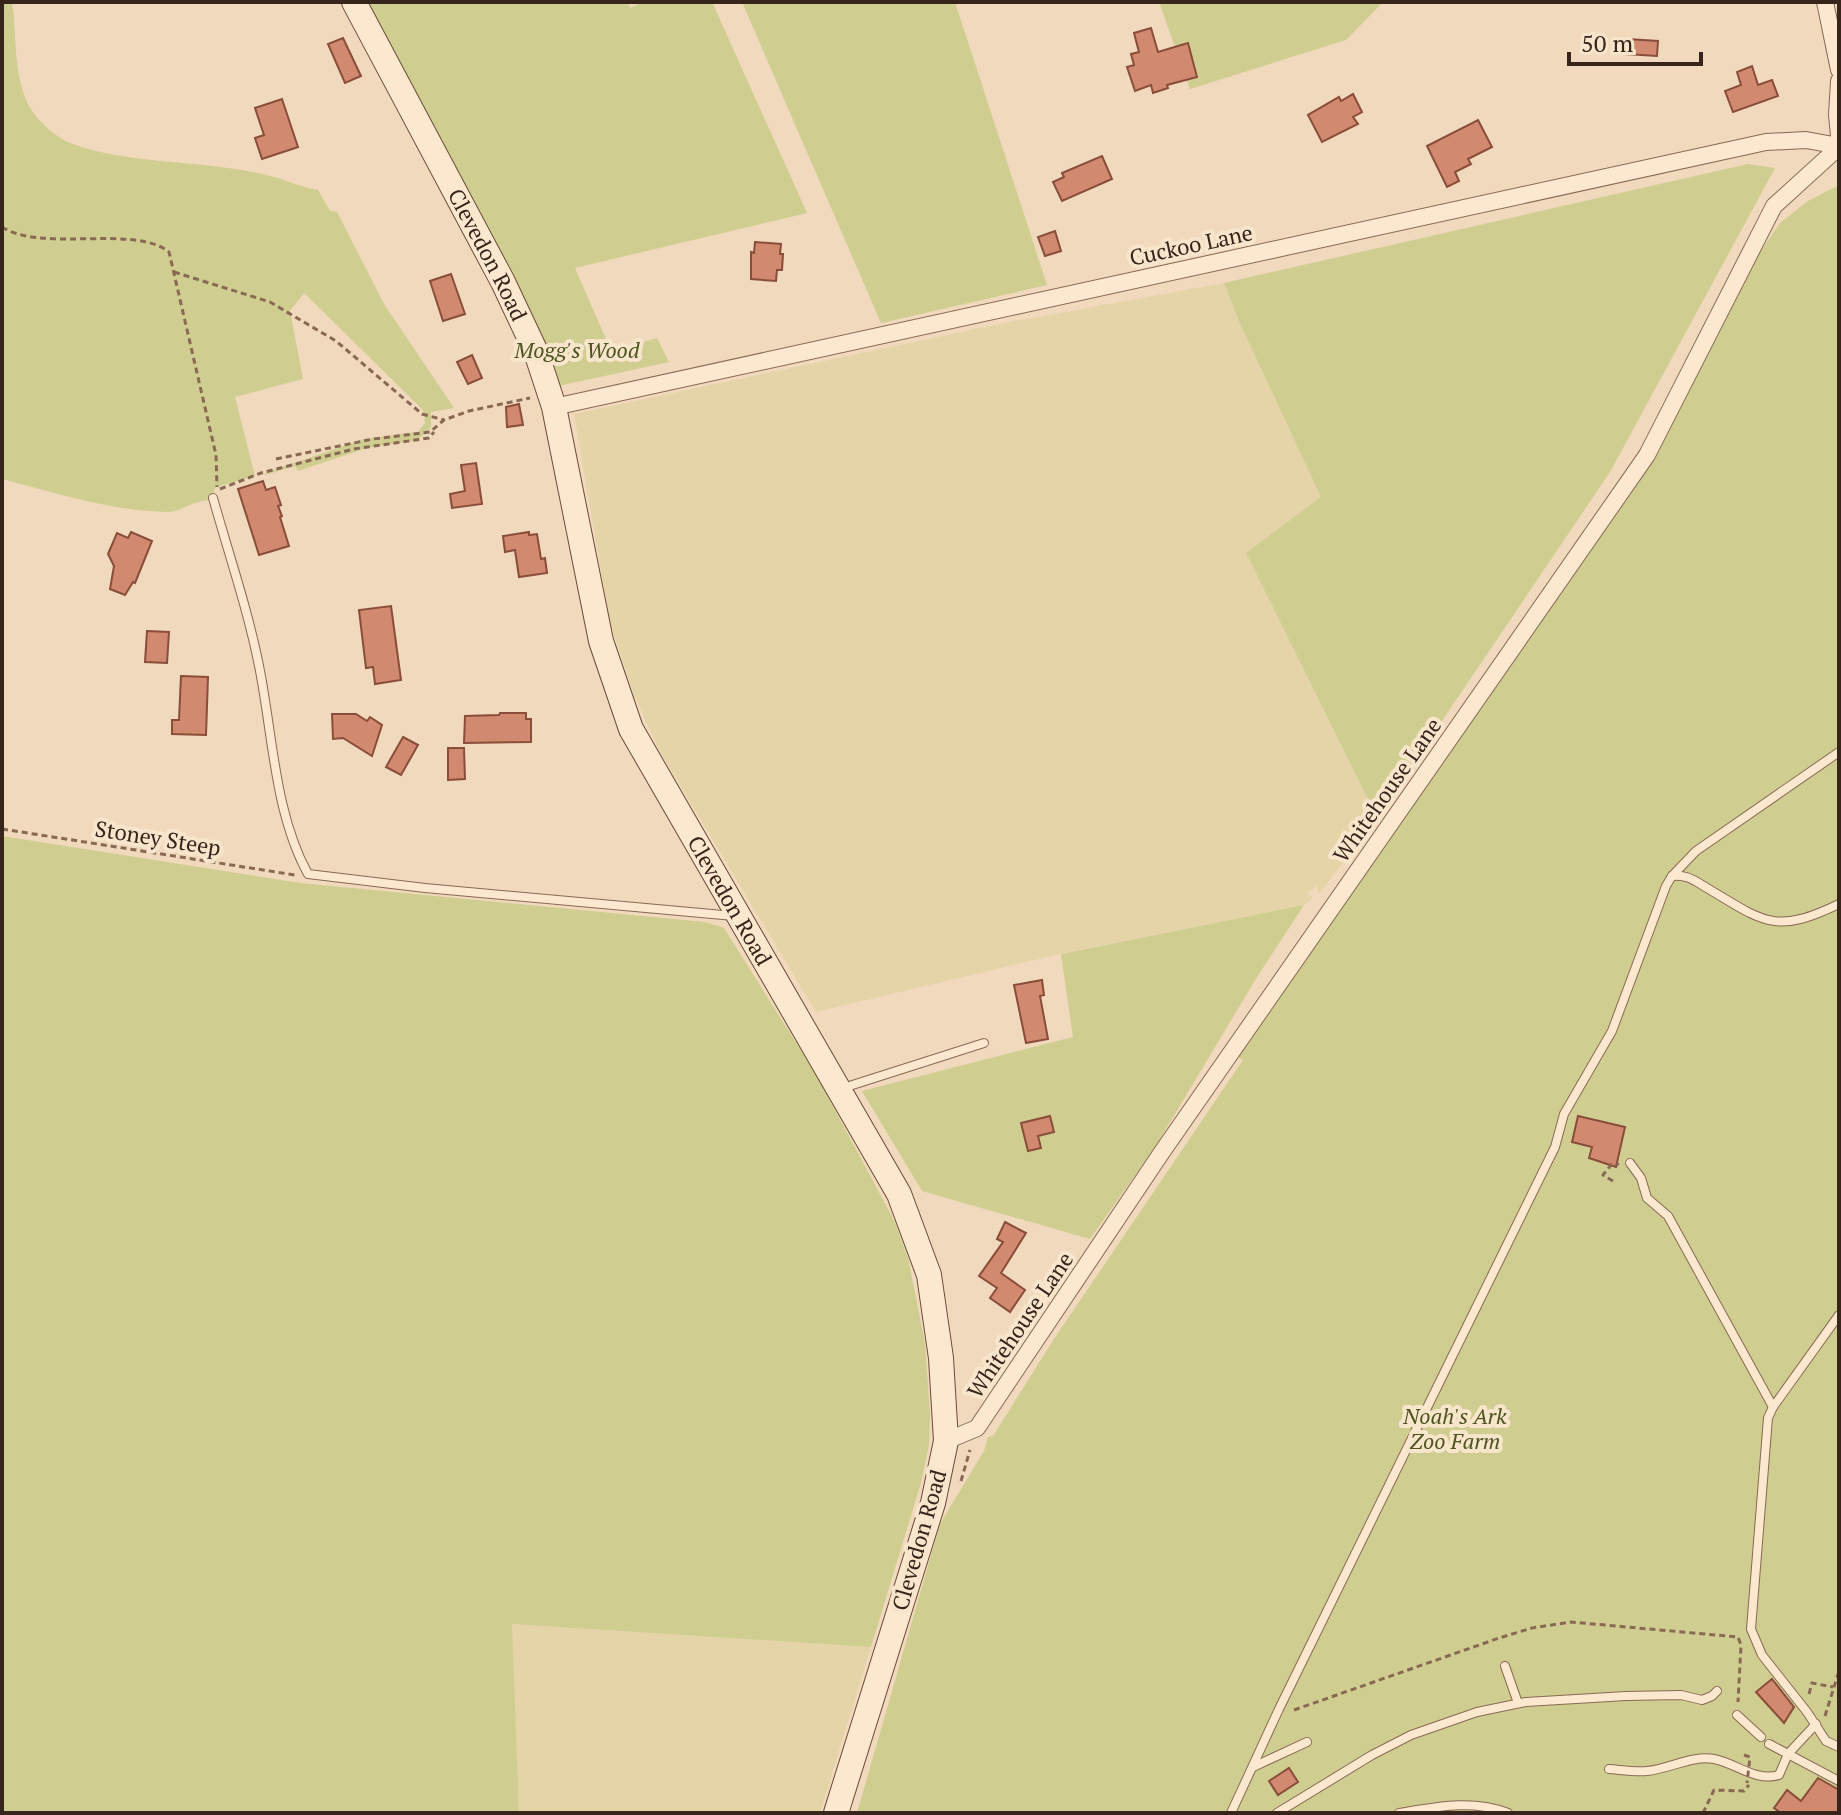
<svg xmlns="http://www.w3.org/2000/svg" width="1841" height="1815" viewBox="0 0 1841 1815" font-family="'PT Serif',serif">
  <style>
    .farmland { fill: #e6d4a9 }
    .green { fill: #cfcd8f }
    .building { fill: #d18a6f; stroke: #894d39; stroke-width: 2 }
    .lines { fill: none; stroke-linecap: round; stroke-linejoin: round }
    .lane-casing { stroke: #896954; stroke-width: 10 }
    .street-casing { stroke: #896954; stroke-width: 18 }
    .secondary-casing { stroke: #6a4a38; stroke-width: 26 }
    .path { stroke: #896954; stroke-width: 3; stroke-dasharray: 6 4; stroke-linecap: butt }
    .lane { stroke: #fbe8cf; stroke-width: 8 }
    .street { stroke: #fbe8cf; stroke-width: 16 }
    .secondary { stroke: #fbe8cf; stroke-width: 24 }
    .path-bridge { stroke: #896954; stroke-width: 3; stroke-dasharray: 6 4; stroke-linecap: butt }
    .labels { text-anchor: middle; stroke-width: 8; stroke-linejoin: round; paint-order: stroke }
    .street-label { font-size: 22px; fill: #37241a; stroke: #f7e5cc }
    .park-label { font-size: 22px; font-style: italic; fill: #4f551f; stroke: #f7e5cc }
  </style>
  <rect width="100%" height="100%" fill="#f0d9bc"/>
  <g class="farmland">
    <path d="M1224,283L1238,319L1321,497L1246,553L1377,817L1319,894L1316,886L1308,893L1313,898L1304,905L1068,952L816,1012L660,752L634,695L610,623L574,414L994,325Z"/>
    <path d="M511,1624L871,1647L820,1813H519Z"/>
  </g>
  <g class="green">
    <path d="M2,2H12C17,35 13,73 28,104C36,120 56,138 73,144C130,165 206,160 266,175C284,179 300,187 318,190L330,211L337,212L384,304L454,408L431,412V427L418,440L367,448L298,471L295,466L265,475V473L364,439L418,432L425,423L424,412L420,407L304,293L290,311L303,379L235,397L255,476L216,487L209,500C192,501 180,512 168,512C111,511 56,493 2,479Z"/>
    <path d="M365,2H628L630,8L643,2H712L807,213L575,268L609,346L627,347L657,338L669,362L558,386C504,253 436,127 365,2Z"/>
    <path d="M742,2H955L1047,285L881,323Z"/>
    <path d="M1159,2H1383L1346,40L1190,89Z"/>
    <path d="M1748,164L1775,168L1610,472L1377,817L1246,553L1321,497L1238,319L1224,283Z"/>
    <path d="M1839,185V1813H857L940,1524L984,1451L988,1437L993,1436L1054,1339L1243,1060L1237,1057L1594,546L1627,495L1697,372L1758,255L1780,223L1808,201Z"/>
    <path d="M2,836L300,883L705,922L724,928L815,1073L895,1222L908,1258L925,1343L930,1414L929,1445L921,1483L871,1647L512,1624L519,1813H2Z"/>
    <path d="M1304,905L1257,977L1157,1144L1090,1239L922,1191L862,1091L1073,1037L1061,954Z"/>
  </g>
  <g class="building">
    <path d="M1151,28L1158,52L1188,43L1197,77L1167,85L1168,88L1153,93L1151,85L1135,91L1127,67L1134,65L1131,54L1139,52L1134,33Z"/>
    <path d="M343,38L361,76L345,83L328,44Z"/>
    <path d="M1627,39L1658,41L1657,56L1626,54Z"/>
    <path d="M1752,66L1758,85L1772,80L1778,96L1733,112L1725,91L1741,85L1737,72Z"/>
    <path d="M1353,94L1362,112L1353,117L1358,124L1322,142L1308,115L1339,97L1341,101Z"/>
    <path d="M282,99L298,147L262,159L255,138L264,135L255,108Z"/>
    <path d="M1478,120L1492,147L1468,159L1471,164L1455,172L1459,181L1447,187L1427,146Z"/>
    <path d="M1102,156L1112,179L1062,201L1053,182L1064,177L1062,173Z"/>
    <path d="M1055,231L1061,251L1045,256L1038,237Z"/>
    <path d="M755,242L781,244L780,254H783L782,270H777L776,281L751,279V252L754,253Z"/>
    <path d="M451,274L465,314L443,321L430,281Z"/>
    <path d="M472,355L482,378L468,384L457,362Z"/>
    <path d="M519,404L523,425L507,427L506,407Z"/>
    <path d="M476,463L482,504L452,508L450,494L465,491L461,465Z"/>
    <path d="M263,481L266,490L275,487L281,505L278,506L282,516L280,517L289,546L259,555L238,489Z"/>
    <path d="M131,532L152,541L135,583L133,582L125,595L110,589L114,566L108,554L117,533L128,538Z"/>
    <path d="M529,532V535L537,534L541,559L545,558L547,573L519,577L515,550L505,552L503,536Z"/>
    <path d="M391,606L401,680L375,684L373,667L366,668L359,610Z"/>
    <path d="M147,631L169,632L167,663L145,662Z"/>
    <path d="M181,676L208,677L206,735L172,734V720H179Z"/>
    <path d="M500,713H526V719H531V742L464,743L465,716L499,715Z"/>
    <path d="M332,714H356L367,721L370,717L382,725L372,756L343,738L333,739Z"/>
    <path d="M403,737L418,745L401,775L386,767Z"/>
    <path d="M448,748H464L465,779L448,780Z"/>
    <path d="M1042,980L1044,995L1040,996L1048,1039L1026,1043L1014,985Z"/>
    <path d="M1050,1116L1054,1132L1038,1136L1041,1148L1028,1151L1021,1123Z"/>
    <path d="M1578,1116L1625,1127L1616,1167L1589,1158L1592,1147L1572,1142Z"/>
    <path d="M1005,1222L1026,1233L1001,1273L1025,1290L1010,1312L990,1298L997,1288L979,1276L1003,1242L997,1239Z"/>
    <path d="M1772,1679L1794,1707L1784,1723L1756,1692Z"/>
    <path d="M1289,1768L1298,1782L1278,1795L1269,1781Z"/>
    <path d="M1818,1778L1839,1790V1813H1781L1774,1808L1787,1790L1801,1801Z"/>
  </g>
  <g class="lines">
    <defs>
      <g id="lane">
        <path d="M213,498C229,555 249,613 260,671C273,738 275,814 308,874L425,888L734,916"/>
        <path d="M1672,876C1687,874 1695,881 1707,888C1764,922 1775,935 1839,904"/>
        <path d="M843,1088L984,1043"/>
        <path d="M1630,1163L1641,1178L1647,1198L1668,1216L1773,1407"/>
        <path d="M1839,1315L1773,1407L1768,1418L1751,1629L1762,1655L1807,1712L1826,1741L1839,1747"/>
        <path d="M1505,1666L1518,1703"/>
        <path d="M1737,1715L1761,1737"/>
        <path d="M1769,1744L1839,1781"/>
        <path d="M1253,1767L1307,1742"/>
        <path d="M1609,1769C1622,1770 1635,1772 1647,1771C1669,1769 1692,1755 1714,1759C1736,1763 1755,1782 1779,1775L1788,1754L1816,1724"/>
        <path d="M1231,1813L1279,1709L1555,1147L1564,1114L1612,1031L1666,886L1672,876L1696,851L1839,752"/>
        <path d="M1277,1813L1372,1755L1411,1735L1477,1712L1526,1702L1626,1696L1681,1695L1702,1700L1712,1696L1717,1691"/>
        <path d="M1399,1813C1436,1807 1473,1799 1508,1813"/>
      </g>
      <g id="street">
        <path d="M1825,2L1839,70"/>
        <path d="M1839,81L1837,115L1839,136"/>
        <path d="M554,407L1766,142L1806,140L1839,146"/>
        <path d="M946,1441L977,1428L1162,1152L1647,455L1774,206L1839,147"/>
      </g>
      <g id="secondary">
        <path id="s1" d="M354,2L503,282L536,352L554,407L601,641L631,729L899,1194L929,1275L941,1358L946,1441L933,1503L836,1813"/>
      </g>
    </defs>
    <use href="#lane" class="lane-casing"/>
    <use href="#street" class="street-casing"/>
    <use href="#secondary" class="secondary-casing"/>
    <g class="path">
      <path d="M2,227C43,253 134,224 169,252L216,455L217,487"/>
      <path d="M174,272L270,302L336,341L422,414L444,420"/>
      <path d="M276,459L373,439L430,432L444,420L469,411L530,398"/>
      <path d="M220,489L261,473L354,449L429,438L434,432"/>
      <path d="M2,829L295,875"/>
      <path d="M1613,1181L1603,1175L1611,1165L1619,1164"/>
      <path d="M961,1481L970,1450"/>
      <path d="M1809,1694L1812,1683L1833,1687"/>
      <path d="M1294,1710L1499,1638L1532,1628L1571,1622L1738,1637L1741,1645L1738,1702"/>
      <path d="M1825,1716L1839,1671"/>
      <path d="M1703,1813L1714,1790L1744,1791L1749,1785"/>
    </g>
    <use href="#lane" class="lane"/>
    <use href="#street" class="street"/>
    <use href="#secondary" class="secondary"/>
    <path class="path-bridge" d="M1744,1755L1750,1757L1747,1783"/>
  </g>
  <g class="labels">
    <g class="street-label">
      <text transform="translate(1191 245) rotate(-12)" y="8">Cuckoo Lane</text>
      <text dy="8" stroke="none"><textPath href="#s1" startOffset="286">Clevedon Road</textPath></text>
      <text transform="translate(1387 790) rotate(-55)" y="8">Whitehouse Lane</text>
      <text transform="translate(158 838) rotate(9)" y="8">Stoney Steep</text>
      <text dy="8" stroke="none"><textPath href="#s1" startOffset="982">Clevedon Road</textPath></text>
      <text transform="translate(1020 1325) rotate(-56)" y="8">Whitehouse Lane</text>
      <text transform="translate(919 1540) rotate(-74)" y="8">Clevedon Road</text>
    </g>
    <g class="park-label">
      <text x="577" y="358">Mogg's Wood</text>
      <text x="1455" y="1424">Noah's Ark<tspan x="1455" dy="25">Zoo Farm</tspan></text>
    </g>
  </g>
  <rect width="1841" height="1815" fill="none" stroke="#37241a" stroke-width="8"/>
  <path d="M1569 52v12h132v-12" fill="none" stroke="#37241a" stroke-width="4"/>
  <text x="1581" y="52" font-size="24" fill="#37241a" stroke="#f7e5cc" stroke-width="6" paint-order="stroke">50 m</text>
</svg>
